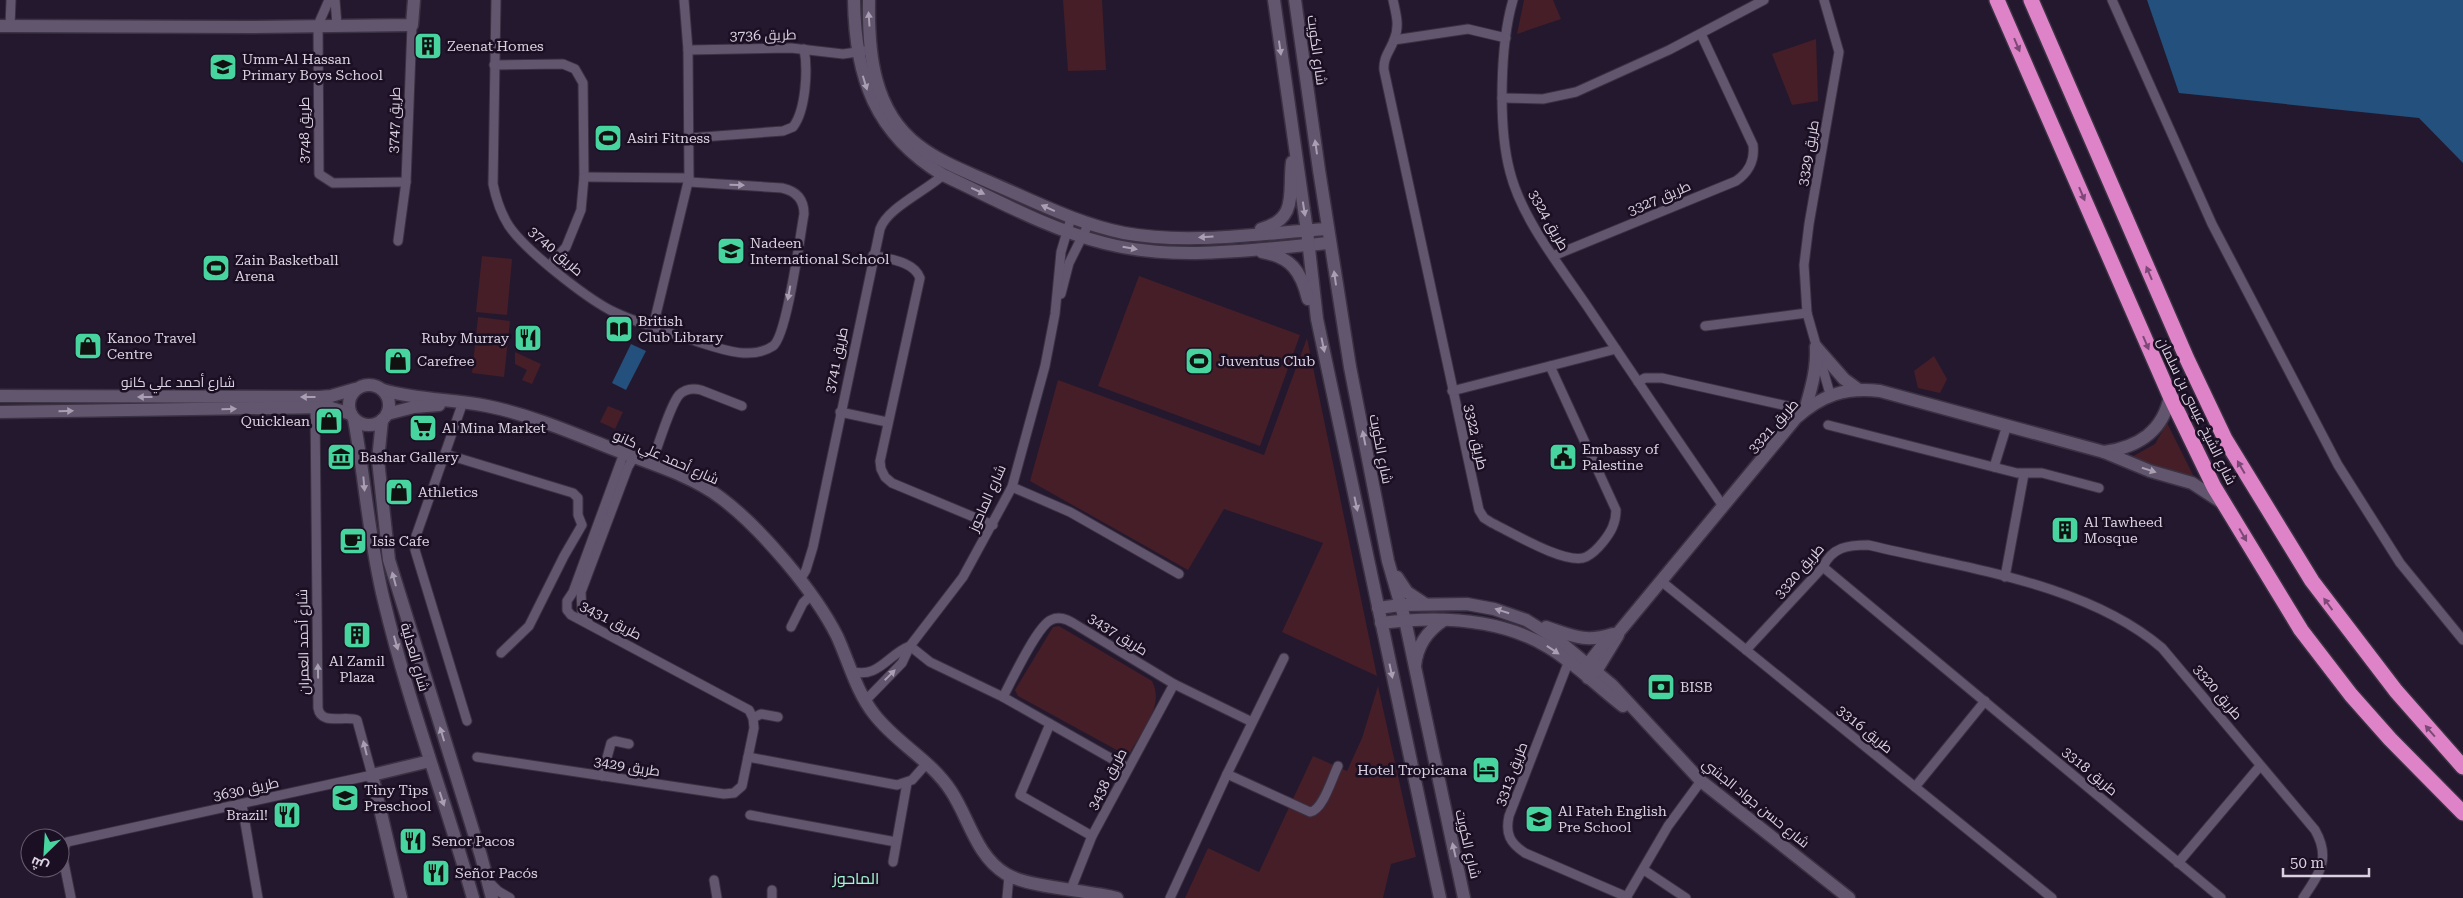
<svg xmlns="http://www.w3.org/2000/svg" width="2463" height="898" viewBox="0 0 2463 898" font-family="'Roboto Serif',Cairo,serif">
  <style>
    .green { fill: #451e28 }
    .water { fill: #23507c }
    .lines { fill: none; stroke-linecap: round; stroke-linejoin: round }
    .street-casing { stroke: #3a3142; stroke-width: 11 }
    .secondary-casing { stroke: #3a3142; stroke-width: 15 }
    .highway-casing { stroke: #3a3142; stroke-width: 18 }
    .street { stroke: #62556e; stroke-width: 9 }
    .secondary { stroke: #62556e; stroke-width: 12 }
    .highway { stroke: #de83c7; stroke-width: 15 }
    .oneway { fill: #a99fb2 }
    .oneway2 { fill: #7c4976 }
    .labels { text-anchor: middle; stroke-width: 5; stroke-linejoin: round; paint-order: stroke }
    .street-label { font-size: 14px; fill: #d9d1e0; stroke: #1b0f24 }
    .poi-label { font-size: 14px; fill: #d9d1e0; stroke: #1b0f24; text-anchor: start }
    .quarter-label { font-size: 16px; fill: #a3f9d1; stroke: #1b0f24 }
  </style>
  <rect width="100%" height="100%" fill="#24182e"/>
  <g class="green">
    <path d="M1063,0H1102L1106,70L1068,71Z"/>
    <path d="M1524,0H1553L1561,19L1517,34Z"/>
    <path d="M1816,39L1818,101L1792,105L1772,54Z"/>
    <path d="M482,256L512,259L507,315L476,312Z"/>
    <path d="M1139,276L1300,335L1260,446L1098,386Z"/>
    <path d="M478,317L510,321L504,377L472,373Z"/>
    <path d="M1307,338L1377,676L1282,632L1323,543L1224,509L1188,570L1030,481L1058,380L1264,455Z"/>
    <path d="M515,352L541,364L532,384L522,380L527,370L515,364Z"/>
    <path d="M1934,356L1947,379L1940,393L1918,388L1914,371Z"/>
    <path d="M608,406L623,412L615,429L600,422Z"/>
    <path d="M2167,423L2197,483L2119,464L2155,444Z"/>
    <path d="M1059,626L1152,681C1165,706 1142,730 1130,753L1124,754L1018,696L1015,690L1053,627Z"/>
    <path d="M1378,686L1416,857L1391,864L1383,898H1185L1208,848L1259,872L1313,756L1347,771L1362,738Z"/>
  </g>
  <g class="water">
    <path d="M2147,0H2463V163L2419,118L2179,93Z"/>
    <path d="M631,344L646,351L626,390L612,383Z"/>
  </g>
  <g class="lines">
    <defs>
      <g id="street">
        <path d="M329,0L318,25L319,174L333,183L406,182"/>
        <path d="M335,0L337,25"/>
        <path d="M496,0L493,184C496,199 500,212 509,226C526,251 584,296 610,310C636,323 665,331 692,340C716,347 749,362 773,346C787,336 800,236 804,214C804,199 796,191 782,188L689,182"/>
        <path d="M1393,0C1396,14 1400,26 1394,40C1390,51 1383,57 1384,70L1479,510L1484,518L1492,523C1511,532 1567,566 1586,557C1592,554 1599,547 1603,542C1611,532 1616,523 1616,510L1550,366"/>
        <path d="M1513,0C1500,44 1498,127 1510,172C1522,219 1560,266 1587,306C1632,373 1677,440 1723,506"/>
        <path d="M1824,0L1839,52L1809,224L1804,265L1807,313L1830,394"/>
        <path d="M2112,0L2212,224L2338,465L2400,563L2463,640"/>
        <path d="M10,26L11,0"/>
        <path d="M1394,40L1468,29L1506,38"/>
        <path d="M688,50L791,48L843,54L864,51"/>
        <path d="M494,65L563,64L575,69L583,83L584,177L581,210L566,247L550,265"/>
        <path d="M1502,98L1543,99L1576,92L1669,50L1764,0"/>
        <path d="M689,138L783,131L793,127C806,110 808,69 804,49"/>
        <path d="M584,177L689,178"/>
        <path d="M398,241L406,182L412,25"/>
        <path d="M873,255C888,259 914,261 920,278L880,461L881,469L885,477L892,483L993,525"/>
        <path d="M1553,256L1736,181C1749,172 1755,161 1753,145L1701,34"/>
        <path d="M1061,294L1069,263L1089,223"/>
        <path d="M1705,326L1807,313"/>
        <path d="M653,327L689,178L688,50L684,0"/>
        <path d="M1638,382L1645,378H1662L1805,410"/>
        <path d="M1452,391L1616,349"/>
        <path d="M463,402L416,536L415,550L467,721"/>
        <path d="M840,412L887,422"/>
        <path d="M1828,425L2017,473H2042L2099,488"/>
        <path d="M445,454L573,493L578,498V515L582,525L564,556L529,626L501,653"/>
        <path d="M651,464C658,448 669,407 679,395C685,389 693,388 701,390L742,406"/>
        <path d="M1994,467L2007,425"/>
        <path d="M1012,487L1070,512L1179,574"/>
        <path d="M1823,567L2221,898"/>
        <path d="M2005,577L2024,474"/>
        <path d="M800,580L806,570L813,547L880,229C887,208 926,191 943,175"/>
        <path d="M1661,581L2052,898"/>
        <path d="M589,624L582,612L581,592L628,467L634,457"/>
        <path d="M791,627L803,603L811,595"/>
        <path d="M910,646L930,662L1003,697L1128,768"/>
        <path d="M1746,650L1823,567C1832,547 1848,545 1868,545C1964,568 2086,583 2162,648L2315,830C2331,858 2320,873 2303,898"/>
        <path d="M1570,658L1509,816C1505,834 1510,843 1525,853L1627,897"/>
        <path d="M851,671C878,680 888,654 910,646"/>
        <path d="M1003,697C1011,682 1037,626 1051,620C1059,616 1066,619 1073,623L1174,684L1252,722"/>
        <path d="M865,701L902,663L910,646L963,577L1012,487L1045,366L1055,314L1061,252L1071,218"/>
        <path d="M753,718L761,714L778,717"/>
        <path d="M1050,724L1020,795L1092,836"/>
        <path d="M477,757L724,794L734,793L742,786L754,728L753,718L749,710L571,615L567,610V601L573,592L624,453"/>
        <path d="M748,757L897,785L912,780L927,763"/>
        <path d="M1227,774L1310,812C1323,810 1332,778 1338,766"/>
        <path d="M602,776L611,743L615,741L629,744"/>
        <path d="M1915,787L1985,701"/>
        <path d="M242,805L258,898"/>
        <path d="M750,815L896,842"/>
        <path d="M893,862L907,783"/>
        <path d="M2178,863L2260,766"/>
        <path d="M1644,870L1686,898"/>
        <path d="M714,880L717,898"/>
        <path d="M489,882L498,891L510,898"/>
        <path d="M1071,889L1092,836L1174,684"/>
        <path d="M772,890V898"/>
        <path d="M71,898L62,853L67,842L372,775L357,720C345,715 321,726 318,708L315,408"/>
        <path d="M1007,898L1009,876"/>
        <path d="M1170,898L1227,774L1284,658"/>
        <path d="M1626,898L1668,826L1701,781"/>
      </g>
      <g id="secondary">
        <path d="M854,0C855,77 875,134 943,175C995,199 1048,229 1104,243C1177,262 1256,249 1330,243"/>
        <path d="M869,0C868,52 873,111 918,145C941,163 970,173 996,185C1038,203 1079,224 1124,233C1190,245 1261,233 1328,229"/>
        <path d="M1274,0L1307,231L1317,319L1440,898"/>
        <path d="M1295,0L1319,170L1350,367L1388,561L1405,620L1464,898"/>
        <path d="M0,26L247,27L412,25L414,0"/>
        <path d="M1261,229C1299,219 1288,192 1292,162"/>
        <path d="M1262,252C1291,257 1301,271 1308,299"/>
        <path d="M1816,347L1844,379L1859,390"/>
        <circle cx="369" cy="405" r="20"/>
        <path d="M383,390C417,400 453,399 487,406C532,415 575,434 618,451C652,464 692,476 721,498C761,528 815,592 837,636C849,662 856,691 874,714C896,743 931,760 951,791C969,818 976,856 1006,874C1030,888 1087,890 1117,898"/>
        <path d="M0,396L319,397L331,396L355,389"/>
        <path d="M1805,410C1811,389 1817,370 1816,347"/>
        <path d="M0,412L328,407L351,414"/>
        <path d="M387,414L414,407L439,405"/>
        <path d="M354,419C365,479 369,541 384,601C408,702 445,799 473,898"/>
        <path d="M382,420L378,460L389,560L481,856L492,898"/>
        <path d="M2104,452C2138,447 2163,432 2170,396"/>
        <path d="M1397,577L1407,592L1425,604"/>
        <path d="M1378,608L1401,605L1467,604L1494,609L1526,620L1558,640L1612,685L1701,781L1849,898"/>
        <path d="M1381,623C1436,616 1498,617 1548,647C1575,663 1598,687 1623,706"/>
        <path d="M1546,627C1573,636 1585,643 1613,634"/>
        <path d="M1415,666C1417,645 1427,631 1444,620"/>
        <path d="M1589,674L1596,671L1618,635"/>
        <path d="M1588,678V664L1606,641L1618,633L1796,418C1822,395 1845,387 1880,391L2104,452L2150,471L2192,483L2221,502"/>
        <path d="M401,898L372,775L430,761"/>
      </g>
      <g id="highway">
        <path d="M1997,0L2170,396L2214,487L2301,630L2351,695L2390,739L2463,813"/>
        <path d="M2031,0L2187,359L2225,439L2312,581L2396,691L2463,767"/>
      </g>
    </defs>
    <use href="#street" class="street-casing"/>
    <use href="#secondary" class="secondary-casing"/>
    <use href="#highway" class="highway-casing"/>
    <use href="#street" class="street"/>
    <use href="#secondary" class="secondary"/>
    <use href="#highway" class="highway"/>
  </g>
  <defs><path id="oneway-solid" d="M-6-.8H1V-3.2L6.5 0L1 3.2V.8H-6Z" transform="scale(1.25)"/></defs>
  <g class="oneway">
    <use href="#oneway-solid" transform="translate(869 19) rotate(-94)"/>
    <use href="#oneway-solid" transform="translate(1280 48) rotate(82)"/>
    <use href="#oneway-solid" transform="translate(865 83) rotate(73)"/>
    <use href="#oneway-solid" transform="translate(1316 147) rotate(-98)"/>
    <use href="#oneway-solid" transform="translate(737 185) rotate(2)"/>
    <use href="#oneway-solid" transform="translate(978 191) rotate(25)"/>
    <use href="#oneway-solid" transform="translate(1048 208) rotate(-156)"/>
    <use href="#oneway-solid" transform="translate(1304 209) rotate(81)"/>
    <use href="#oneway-solid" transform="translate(1206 237) rotate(177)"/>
    <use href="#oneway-solid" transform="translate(1130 248) rotate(10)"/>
    <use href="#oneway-solid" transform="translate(1335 278) rotate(-98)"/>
    <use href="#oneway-solid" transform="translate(789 293) rotate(100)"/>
    <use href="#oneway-solid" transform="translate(1323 345) rotate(78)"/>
    <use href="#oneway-solid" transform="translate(145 397) rotate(-180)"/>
    <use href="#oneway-solid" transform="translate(308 397) rotate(180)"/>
    <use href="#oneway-solid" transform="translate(229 409) rotate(-1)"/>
    <use href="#oneway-solid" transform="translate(66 411) rotate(-1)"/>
    <use href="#oneway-solid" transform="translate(1364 438) rotate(-101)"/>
    <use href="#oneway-solid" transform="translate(2149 470) rotate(18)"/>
    <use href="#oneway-solid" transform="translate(364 484) rotate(85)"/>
    <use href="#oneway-solid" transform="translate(1356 504) rotate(78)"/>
    <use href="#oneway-solid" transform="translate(394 579) rotate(-105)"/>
    <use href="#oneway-solid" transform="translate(1502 611) rotate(-162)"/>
    <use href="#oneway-solid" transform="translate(396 643) rotate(74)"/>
    <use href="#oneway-solid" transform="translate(1553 650) rotate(34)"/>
    <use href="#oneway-solid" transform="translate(318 671) rotate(-91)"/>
    <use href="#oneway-solid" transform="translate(1391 671) rotate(78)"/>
    <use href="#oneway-solid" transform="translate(890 675) rotate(-45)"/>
    <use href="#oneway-solid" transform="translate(442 734) rotate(-107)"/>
    <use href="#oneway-solid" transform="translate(365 748) rotate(-104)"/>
    <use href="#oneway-solid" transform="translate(442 799) rotate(72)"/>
    <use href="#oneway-solid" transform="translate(1454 850) rotate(-103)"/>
  </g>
  <g class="oneway2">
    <use href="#oneway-solid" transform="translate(2017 45) rotate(67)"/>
    <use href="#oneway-solid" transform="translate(2082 194) rotate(67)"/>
    <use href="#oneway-solid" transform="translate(2149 273) rotate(-113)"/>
    <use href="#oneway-solid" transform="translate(2146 343) rotate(67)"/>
    <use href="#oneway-solid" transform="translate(2241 467) rotate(-120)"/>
    <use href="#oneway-solid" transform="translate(2243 535) rotate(60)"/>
    <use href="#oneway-solid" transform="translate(2328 604) rotate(-126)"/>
    <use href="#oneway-solid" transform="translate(2430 731) rotate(-131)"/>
  </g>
  <defs>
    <symbol id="building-square" viewBox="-11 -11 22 22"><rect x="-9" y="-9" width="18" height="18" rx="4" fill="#47d49e" stroke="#1b0f24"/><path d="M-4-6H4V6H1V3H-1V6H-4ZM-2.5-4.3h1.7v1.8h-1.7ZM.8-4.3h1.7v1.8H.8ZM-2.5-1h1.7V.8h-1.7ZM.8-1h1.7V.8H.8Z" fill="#111"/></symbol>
    <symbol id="school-square" viewBox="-11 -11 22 22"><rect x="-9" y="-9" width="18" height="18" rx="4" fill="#47d49e" stroke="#1b0f24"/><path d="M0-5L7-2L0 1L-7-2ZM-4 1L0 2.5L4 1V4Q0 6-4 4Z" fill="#111"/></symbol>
    <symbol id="stadium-square" viewBox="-11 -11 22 22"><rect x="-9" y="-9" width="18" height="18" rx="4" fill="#47d49e" stroke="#1b0f24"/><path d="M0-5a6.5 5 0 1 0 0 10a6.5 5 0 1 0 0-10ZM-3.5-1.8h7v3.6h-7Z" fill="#111"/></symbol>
    <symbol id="library-square" viewBox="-11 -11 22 22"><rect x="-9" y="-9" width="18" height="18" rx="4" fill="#47d49e" stroke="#1b0f24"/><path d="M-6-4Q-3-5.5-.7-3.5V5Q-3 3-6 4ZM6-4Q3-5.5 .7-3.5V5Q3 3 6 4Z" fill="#111"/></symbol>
    <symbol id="restaurant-square" viewBox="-11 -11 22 22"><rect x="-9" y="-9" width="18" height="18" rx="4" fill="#47d49e" stroke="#1b0f24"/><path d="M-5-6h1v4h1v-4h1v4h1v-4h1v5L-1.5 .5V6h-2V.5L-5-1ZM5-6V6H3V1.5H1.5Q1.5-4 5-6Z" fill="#111"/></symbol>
    <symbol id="shop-square" viewBox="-11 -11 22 22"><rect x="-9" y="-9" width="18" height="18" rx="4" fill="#47d49e" stroke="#1b0f24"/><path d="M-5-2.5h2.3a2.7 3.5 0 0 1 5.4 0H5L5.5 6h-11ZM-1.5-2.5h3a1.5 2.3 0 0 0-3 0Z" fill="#111"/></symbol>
    <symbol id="supermarket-square" viewBox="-11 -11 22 22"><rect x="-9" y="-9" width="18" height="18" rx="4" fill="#47d49e" stroke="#1b0f24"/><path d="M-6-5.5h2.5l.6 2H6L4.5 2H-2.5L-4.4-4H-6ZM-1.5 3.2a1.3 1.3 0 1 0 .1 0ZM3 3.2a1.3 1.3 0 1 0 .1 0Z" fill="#111"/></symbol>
    <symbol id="museum-square" viewBox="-11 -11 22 22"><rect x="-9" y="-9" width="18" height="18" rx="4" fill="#47d49e" stroke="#1b0f24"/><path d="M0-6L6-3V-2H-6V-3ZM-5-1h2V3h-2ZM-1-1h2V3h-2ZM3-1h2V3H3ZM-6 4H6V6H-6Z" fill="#111"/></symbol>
    <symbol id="civic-square" viewBox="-11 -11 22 22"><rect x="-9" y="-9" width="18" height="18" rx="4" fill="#47d49e" stroke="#1b0f24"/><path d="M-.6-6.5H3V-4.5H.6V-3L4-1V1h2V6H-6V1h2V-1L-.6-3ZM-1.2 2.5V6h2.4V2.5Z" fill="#111"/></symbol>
    <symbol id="cafe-square" viewBox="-11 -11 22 22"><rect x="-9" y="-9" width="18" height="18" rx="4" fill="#47d49e" stroke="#1b0f24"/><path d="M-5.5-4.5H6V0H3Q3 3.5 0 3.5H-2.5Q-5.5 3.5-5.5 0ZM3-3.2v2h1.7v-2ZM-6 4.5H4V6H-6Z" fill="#111"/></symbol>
    <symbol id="bank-square" viewBox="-11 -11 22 22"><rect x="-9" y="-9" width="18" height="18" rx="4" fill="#47d49e" stroke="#1b0f24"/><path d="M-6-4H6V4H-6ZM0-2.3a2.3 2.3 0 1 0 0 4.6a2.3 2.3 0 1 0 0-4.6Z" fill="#111"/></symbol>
    <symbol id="hotel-square" viewBox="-11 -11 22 22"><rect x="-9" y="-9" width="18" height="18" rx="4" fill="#47d49e" stroke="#1b0f24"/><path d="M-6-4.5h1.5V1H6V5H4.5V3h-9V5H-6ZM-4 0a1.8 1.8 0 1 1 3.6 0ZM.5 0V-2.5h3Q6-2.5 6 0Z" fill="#111"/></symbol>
  </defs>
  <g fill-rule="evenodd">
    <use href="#building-square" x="412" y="30" width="32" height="32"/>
    <use href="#school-square" x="207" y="51" width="32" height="32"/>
    <use href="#stadium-square" x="592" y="122" width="32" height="32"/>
    <use href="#school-square" x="715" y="235" width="32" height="32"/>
    <use href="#stadium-square" x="200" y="252" width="32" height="32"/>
    <use href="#library-square" x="603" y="313" width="32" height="32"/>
    <use href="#restaurant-square" x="512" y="322" width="32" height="32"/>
    <use href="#shop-square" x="72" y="330" width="32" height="32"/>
    <use href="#shop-square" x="382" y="345" width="32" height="32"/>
    <use href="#stadium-square" x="1183" y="345" width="32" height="32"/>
    <use href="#shop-square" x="313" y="405" width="32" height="32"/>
    <use href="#supermarket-square" x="407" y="412" width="32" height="32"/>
    <use href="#museum-square" x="325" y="441" width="32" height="32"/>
    <use href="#civic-square" x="1547" y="441" width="32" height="32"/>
    <use href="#shop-square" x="383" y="476" width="32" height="32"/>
    <use href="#building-square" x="2049" y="514" width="32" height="32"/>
    <use href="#cafe-square" x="337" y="525" width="32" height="32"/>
    <use href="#building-square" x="341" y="619" width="32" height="32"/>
    <use href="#bank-square" x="1645" y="671" width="32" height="32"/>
    <use href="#hotel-square" x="1470" y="754" width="32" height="32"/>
    <use href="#school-square" x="329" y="782" width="32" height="32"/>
    <use href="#restaurant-square" x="271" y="799" width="32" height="32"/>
    <use href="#school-square" x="1523" y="803" width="32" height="32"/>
    <use href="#restaurant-square" x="397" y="825" width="32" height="32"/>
    <use href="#restaurant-square" x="420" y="857" width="32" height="32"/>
  </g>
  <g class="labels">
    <g class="street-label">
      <text transform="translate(763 35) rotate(-1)" y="5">طريق 3736</text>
      <text transform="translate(1317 50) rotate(82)" y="5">شارع الكويت</text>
      <text transform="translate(394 120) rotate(-88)" y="5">طريق 3747</text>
      <text transform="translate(304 130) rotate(-90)" y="5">طريق 3748</text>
      <text transform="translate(1808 153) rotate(-80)" y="5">طريق 3329</text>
      <text transform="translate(1659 198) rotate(-23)" y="5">طريق 3327</text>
      <text transform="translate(1549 220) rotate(61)" y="5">طريق 3324</text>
      <text transform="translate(556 251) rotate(41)" y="5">طريق 3740</text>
      <text transform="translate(836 360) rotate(-78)" y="5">طريق 3741</text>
      <text x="178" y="387">شارع أحمد علي كانو</text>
      <text transform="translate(2197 411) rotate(64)" y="5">شارع الشيخ عيسى بن سلمان</text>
      <text transform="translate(1773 426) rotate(-48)" y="5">طريق 3321</text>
      <text transform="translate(1476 437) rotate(78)" y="5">طريق 3322</text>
      <text transform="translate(1381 449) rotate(79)" y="5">شارع الكويت</text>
      <text transform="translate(666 457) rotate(24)" y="5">شارع أحمد علي كانو</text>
      <text transform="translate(987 498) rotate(-66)" y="5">شارع الماحوز</text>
      <text transform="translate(1799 571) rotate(-49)" y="5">طريق 3320</text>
      <text transform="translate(611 620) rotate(28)" y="5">طريق 3431</text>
      <text transform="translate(1118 634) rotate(32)" y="5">طريق 3437</text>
      <text transform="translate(303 642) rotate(-91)" y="5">شارع أحمد العمران</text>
      <text transform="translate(415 657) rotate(74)" y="5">شارع العدلية</text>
      <text transform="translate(2218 692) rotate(50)" y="5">طريق 3320</text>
      <text transform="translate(1865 729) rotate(39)" y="5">طريق 3316</text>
      <text transform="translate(627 766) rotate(9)" y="5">طريق 3429</text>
      <text transform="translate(2090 771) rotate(40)" y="5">طريق 3318</text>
      <text transform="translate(1511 774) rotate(-69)" y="5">طريق 3313</text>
      <text transform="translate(1107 779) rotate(-62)" y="5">طريق 3438</text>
      <text transform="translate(246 789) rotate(-12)" y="5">طريق 3630</text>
      <text transform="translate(1756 803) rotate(39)" y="5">شارع حسن جواد الجشي</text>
      <text transform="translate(1468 844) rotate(77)" y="5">شارع الكويت</text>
    </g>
    <g class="poi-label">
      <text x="447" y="51">Zeenat Homes</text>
      <text x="242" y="64">Umm-Al Hassan<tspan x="242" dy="16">Primary Boys School</tspan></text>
      <text x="627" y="143">Asiri Fitness</text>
      <text x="750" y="248">Nadeen<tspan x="750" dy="16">International School</tspan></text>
      <text x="235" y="265">Zain Basketball<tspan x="235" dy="16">Arena</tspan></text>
      <text x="638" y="326">British<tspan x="638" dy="16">Club Library</tspan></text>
      <text x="107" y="343">Kanoo Travel<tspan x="107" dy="16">Centre</tspan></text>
      <text x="509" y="343" text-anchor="end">Ruby Murray</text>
      <text x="417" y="366">Carefree</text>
      <text x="1218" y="366">Juventus Club</text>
      <text x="310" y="426" text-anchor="end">Quicklean</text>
      <text x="442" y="433">Al Mina Market</text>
      <text x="1582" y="454">Embassy of<tspan x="1582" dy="16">Palestine</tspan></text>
      <text x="360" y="462">Bashar Gallery</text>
      <text x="418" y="497">Athletics</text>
      <text x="2084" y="527">Al Tawheed<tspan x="2084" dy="16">Mosque</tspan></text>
      <text x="372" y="546">Isis Cafe</text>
      <text x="357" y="666" text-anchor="middle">Al Zamil<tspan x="357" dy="16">Plaza</tspan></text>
      <text x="1680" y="692">BISB</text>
      <text x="1467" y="775" text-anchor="end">Hotel Tropicana</text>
      <text x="364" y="795">Tiny Tips<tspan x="364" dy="16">Preschool</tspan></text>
      <text x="1558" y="816">Al Fateh English<tspan x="1558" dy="16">Pre School</tspan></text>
      <text x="268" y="820" text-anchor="end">Brazil!</text>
      <text x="432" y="846">Senor Pacos</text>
      <text x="455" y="878">Señor Pacós</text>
    </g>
    <g class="quarter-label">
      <text x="856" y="884">الماحوز</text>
    </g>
  </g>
  <g transform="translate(45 853) rotate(205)"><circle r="24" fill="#1b0f24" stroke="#675d6f"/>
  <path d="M0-4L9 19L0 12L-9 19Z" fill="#47d49e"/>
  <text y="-8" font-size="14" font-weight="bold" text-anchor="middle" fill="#d9d1e0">ش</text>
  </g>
  <path d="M2283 868v8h86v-8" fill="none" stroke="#d9d1e0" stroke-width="2.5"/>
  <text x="2290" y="868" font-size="15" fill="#d9d1e0" stroke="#1b0f24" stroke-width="4" paint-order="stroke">50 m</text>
</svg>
